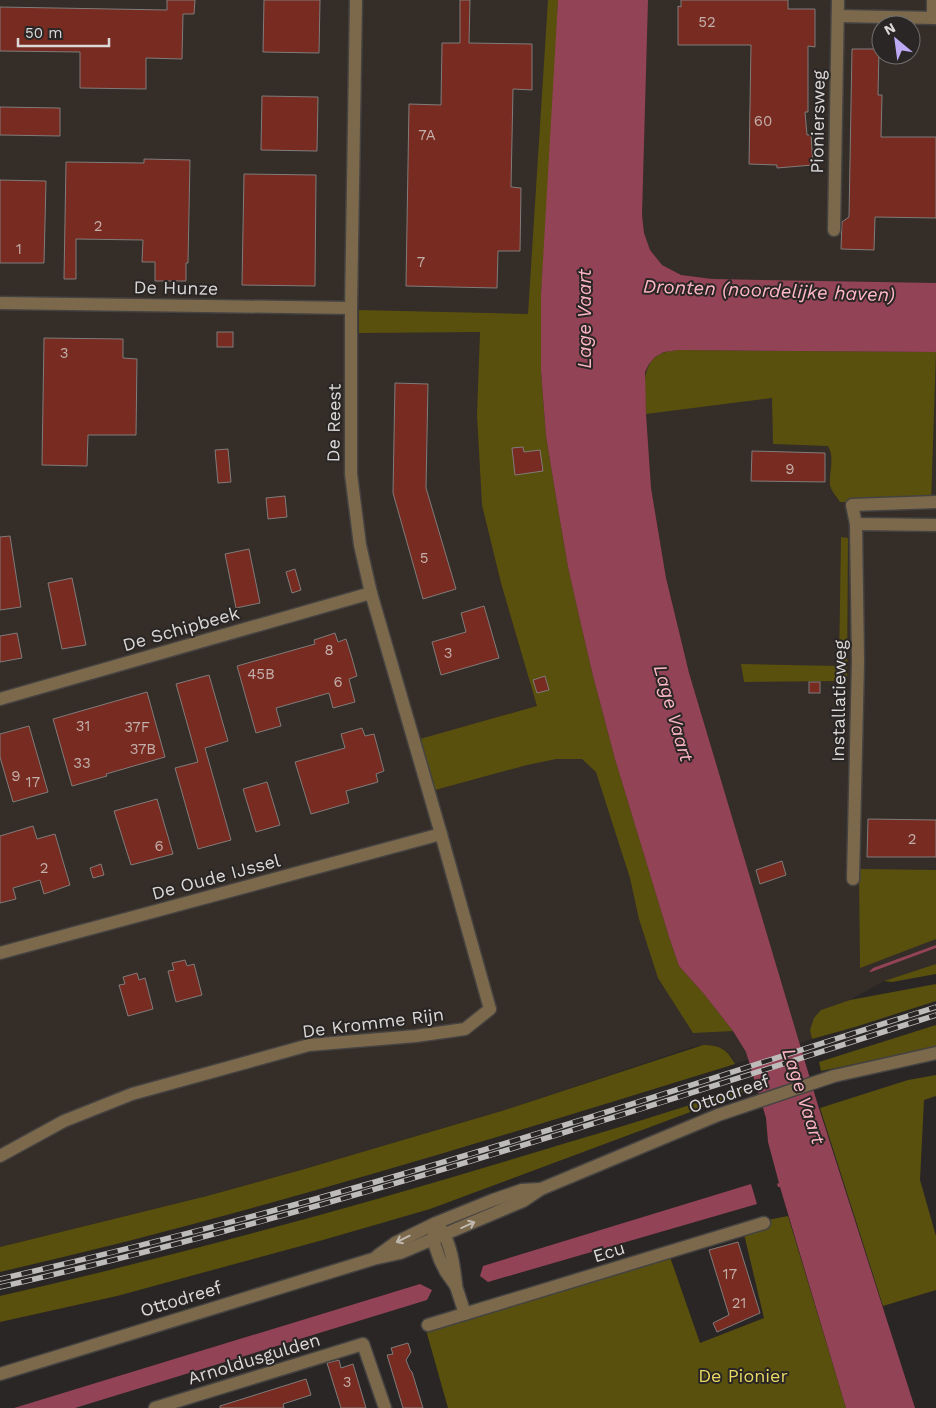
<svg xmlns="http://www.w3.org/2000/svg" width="936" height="1408" viewBox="0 0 936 1408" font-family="'Work Sans',sans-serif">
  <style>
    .built { fill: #352d28; fill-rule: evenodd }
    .green { fill: #59500d }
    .water { fill: #934356 }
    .building { fill: #782b20; stroke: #7f7c7b }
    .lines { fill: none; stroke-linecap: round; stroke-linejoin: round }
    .minor-casing { stroke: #454342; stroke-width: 15 }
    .minor { stroke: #7c694b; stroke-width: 12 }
    .rail-casing { stroke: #bdbcbb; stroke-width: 5.5 }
    .rail { stroke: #292625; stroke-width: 4; stroke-dasharray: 11; stroke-linecap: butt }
    .oneway { stroke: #beb7ae }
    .labels { text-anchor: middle; stroke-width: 4; stroke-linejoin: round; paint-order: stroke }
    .number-label { font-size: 15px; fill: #c2aeaa }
    .street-label { font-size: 18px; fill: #dad9d8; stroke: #292625 }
    .park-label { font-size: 18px; fill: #e9d862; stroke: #292625 }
    .water-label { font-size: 19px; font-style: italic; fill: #feb7c4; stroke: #292625 }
  </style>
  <rect width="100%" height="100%" fill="#292625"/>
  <path class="built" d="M0,0H936V964L884,981L850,1000L833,1006L810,1030L812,1039L735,1064L731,1056L724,1049L714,1045H703L696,1046L505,1110L301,1170L207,1196L0,1247ZM881,25H911V55H881Z"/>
  <g class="green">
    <path d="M548,0H558L552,135L541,295V371L546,436L557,503L568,567L579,616L593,676L615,759L669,937L679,966L704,994L733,1031L693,1033L658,978L639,919L630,878L596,772L582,759H556L527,765L435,790L420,739L537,706L501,583L482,505L477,415L480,332L359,333V310L528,314Z"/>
    <path d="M679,350L936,352L931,503L840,502C837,497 831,491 830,485C829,471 835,458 828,446L773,444L772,398L646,414C645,393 639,362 663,353C667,351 673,351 679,350Z"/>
    <path d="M841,537L848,538L847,681L744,682L741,664L839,666Z"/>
    <path d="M859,869L936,870V939L860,968Z"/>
    <path d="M936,964V974L892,982L884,981Z"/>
    <path d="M936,984V1001L855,1027L812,1039L810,1030L814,1018L821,1010L850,1000Z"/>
    <path d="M936,1025V1047L821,1071L819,1062Z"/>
    <path d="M703,1045C720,1045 727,1049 735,1064C492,1139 249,1215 0,1272V1247L207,1196L301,1170L505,1110Z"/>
    <path d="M936,1075V1096L924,1100L920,1180L936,1236V1290L883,1306L820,1108L908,1080Z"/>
    <path d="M742,1087L744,1092L430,1209L323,1240L117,1296L0,1322V1296C172,1257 343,1210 513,1159C589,1136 667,1114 742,1087Z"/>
    <path d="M788,1216L846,1408H448L426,1330L670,1257L700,1343L764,1318L744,1234L763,1221Z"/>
  </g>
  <g class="water">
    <path d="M558,0H648L642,215L644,233L650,250L662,265L681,275L712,279L936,283V352L679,350L664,352L655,357L649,364L645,372L646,414L651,488L666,578L689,673L817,1102L915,1408H846L780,1187H778L777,1184L779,1183L768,1142L766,1118L746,1052L733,1031L704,994L679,966L669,937L615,759L593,676L579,616L568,567L557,503L546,436L541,371V295Z"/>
    <path d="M936,945V948L871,972H869L873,968Z"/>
    <path d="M751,1184L757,1204L488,1282L480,1276L483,1266Z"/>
    <path d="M420,1284L432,1290L427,1300L75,1408H14Z"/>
  </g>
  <g class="building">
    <path d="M167,0H195L194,14H183L182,59L146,58V89L80,88V52L0,51V7L167,10Z"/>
    <path d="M264,0H320L319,53L263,52Z"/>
    <path d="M460,0H470L469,43L532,44V90L513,89L511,187L521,188L520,251H498L497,288L406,286L409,104L441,105L442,43H460Z"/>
    <path d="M681,0H788V9H815V47L808,46V112H805L807,135H811L813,165L777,168V165L749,164L751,45H678V6L681,7Z"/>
    <path d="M852,49H879L878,95H882L881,137H936V218L875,217L874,250L841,249L842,222L849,217Z"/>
    <path d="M262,96L318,97L317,151L261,150Z"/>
    <path d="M0,107L60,108V136L0,135Z"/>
    <path d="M144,159L190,160L188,263H186V281H155V262H142L143,240L76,239V279H64L66,162L144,163Z"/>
    <path d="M244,174L316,175L315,286L242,285Z"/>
    <path d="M0,180L46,181L44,263H0Z"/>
    <rect x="217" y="332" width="16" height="15"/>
    <path d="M44,338L123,339V358L137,359L136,435H88L87,466L42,465Z"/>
    <path d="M395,383L428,384L426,488L456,589L423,599L393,493Z"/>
    <path d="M523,447L524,452L540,450L543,471L515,475L512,448Z"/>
    <path d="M228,449L231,482L218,483L215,450Z"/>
    <path d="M752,451L825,453V482L751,481Z"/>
    <path d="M285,496L287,517L268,519L266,498Z"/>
    <path d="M10,536L21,607L0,610V537Z"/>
    <path d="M249,549L260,603L236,608L225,554Z"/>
    <path d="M295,569L301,590L292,593L286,572Z"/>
    <path d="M72,578L86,645L62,649L48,583Z"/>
    <path d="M484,606L499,658L441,675L432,642L466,632L461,613Z"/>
    <path d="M17,633L22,658L0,662V636Z"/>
    <path d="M335,633L338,642L346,639L352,658L357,676L349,679L355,702L333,708L329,693L276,708L281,726L256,733L237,666L315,644L314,640Z"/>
    <path d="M209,675L228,741L205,748L231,840L198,849L175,768L198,762L176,684Z"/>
    <path d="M545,676L549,690L537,693L533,680Z"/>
    <rect x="809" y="682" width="11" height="11"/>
    <path d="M147,692L165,757L106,774L107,776L72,786L53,719Z"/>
    <path d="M29,726L48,792L13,802L0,757V734Z"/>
    <path d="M362,728L365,736L374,734L384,771L376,774L378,782L346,791L349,803L311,814L295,762L345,748L341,734Z"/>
    <path d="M267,782L280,825L256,832L243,789Z"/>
    <path d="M157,799L173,854L131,865L114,811Z"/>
    <path d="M868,819L936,820V857H867Z"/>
    <path d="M33,826L37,839L55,834L70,885L44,894L40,880L13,888L16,899L0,903V836Z"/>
    <path d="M782,861L786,875L760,884L756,870Z"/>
    <path d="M101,864L104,875L93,878L90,868Z"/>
    <path d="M185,960L187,966L194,964L202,995L176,1002L168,971L174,970L172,963Z"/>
    <path d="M137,973L139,980L145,978L153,1009L128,1016L119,985L125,984L123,977Z"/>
    <path d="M738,1242L760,1313L717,1332L713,1323L729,1315L709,1250Z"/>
    <path d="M408,1343L411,1352L406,1360L410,1370L412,1372L423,1408H403L387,1355L393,1354L391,1348Z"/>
    <path d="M339,1360L341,1368L353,1364L366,1408H341L327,1363Z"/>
    <path d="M306,1379L311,1395L283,1404L284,1408H220V1406Z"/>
  </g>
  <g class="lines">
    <defs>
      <g id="minor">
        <path d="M838,16L936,18"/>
        <path d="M933,18V0"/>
        <path d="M834,230L838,0"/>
        <path d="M0,303L351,308"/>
        <path d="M856,524L936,525"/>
        <path d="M0,699L371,593"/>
        <path d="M853,879L858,661L856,524L852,505L936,502"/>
        <path d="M0,953L441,834"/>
        <path d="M0,1156L64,1121L132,1094L309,1045L416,1036L465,1029L490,1009L441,834L371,593L360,545L351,474V308L356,0"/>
        <path d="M441,1229C451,1244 454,1266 456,1284"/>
        <path d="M434,1232L433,1240L440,1260L446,1272L456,1286"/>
        <path d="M377,1256L395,1243L436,1223L493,1200L522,1190L540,1189"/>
        <path d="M454,1280L465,1314"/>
        <path d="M428,1325L764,1223"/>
        <path d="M0,1374L373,1259L400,1253L523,1201L541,1189L718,1115L834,1076L936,1053"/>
        <path d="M155,1408L363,1344L385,1408"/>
      </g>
    </defs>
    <use href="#minor" class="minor-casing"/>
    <use href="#minor" class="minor"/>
    <defs>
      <g id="rail">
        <path d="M0,1279C126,1250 251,1218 375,1182C563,1128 749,1066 936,1007"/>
        <path d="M0,1287C317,1215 626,1114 936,1015"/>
      </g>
    </defs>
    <use href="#rail" class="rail-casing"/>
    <use href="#rail" class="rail"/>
  </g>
  <defs><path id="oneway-shaft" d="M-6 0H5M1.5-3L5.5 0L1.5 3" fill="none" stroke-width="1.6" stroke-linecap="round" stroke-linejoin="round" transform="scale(1.25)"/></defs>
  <g class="oneway">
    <use href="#oneway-shaft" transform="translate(468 1225) rotate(-24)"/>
    <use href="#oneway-shaft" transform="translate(403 1239) rotate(154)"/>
  </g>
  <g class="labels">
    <g class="number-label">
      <text x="707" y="27">52</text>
      <text x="763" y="126">60</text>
      <text x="427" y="140">7A</text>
      <text x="98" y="231">2</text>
      <text x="19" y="254">1</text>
      <text x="421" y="267">7</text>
      <text x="64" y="358">3</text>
      <text x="790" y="474">9</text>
      <text x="424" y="563">5</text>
      <text x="329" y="655">8</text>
      <text x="448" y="658">3</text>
      <text x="261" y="679">45B</text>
      <text x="338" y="687">6</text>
      <text x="83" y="731">31</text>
      <text x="137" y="732">37F</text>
      <text x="143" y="754">37B</text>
      <text x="82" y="768">33</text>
      <text x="16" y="781">9</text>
      <text x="33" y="787">17</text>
      <text x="912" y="844">2</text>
      <text x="159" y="851">6</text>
      <text x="44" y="873">2</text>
      <text x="730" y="1279">17</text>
      <text x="739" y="1308">21</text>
      <text x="347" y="1387">3</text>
    </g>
    <g class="street-label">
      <text transform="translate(818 122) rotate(-89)" y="6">Pioniersweg</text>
      <text transform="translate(176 288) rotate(1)" y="6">De Hunze</text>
      <text transform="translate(334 423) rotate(-89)" y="6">De Reest</text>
      <text transform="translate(181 629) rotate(-16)" y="6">De Schipbeek</text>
      <text transform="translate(839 701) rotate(-89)" y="6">Installatieweg</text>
      <text transform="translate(216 877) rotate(-15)" y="6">De Oude IJssel</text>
      <text transform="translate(373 1023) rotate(-7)" y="6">De Kromme Rijn</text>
      <text transform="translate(729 1094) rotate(-19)" y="6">Ottodreef</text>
      <text transform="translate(609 1252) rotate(-17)" y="6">Ecu</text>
      <text transform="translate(181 1299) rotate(-17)" y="6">Ottodreef</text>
      <text transform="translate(254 1359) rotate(-17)" y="6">Arnoldusgulden</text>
    </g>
    <g class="park-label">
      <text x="743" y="1382">De Pionier</text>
    </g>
    <g class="water-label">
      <text transform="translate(769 290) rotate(2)" y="7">Dronten (noordelijke haven)</text>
      <text transform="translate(584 319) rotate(-90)" y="7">Lage Vaart</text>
      <text transform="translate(674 713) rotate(74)" y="7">Lage Vaart</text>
      <text transform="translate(804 1096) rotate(72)" y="7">Lage Vaart</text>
    </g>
  </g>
  <g transform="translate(896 40) rotate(331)"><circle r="24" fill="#292625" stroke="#706e6d"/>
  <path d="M0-4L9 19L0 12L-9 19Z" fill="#bea9f5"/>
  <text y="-8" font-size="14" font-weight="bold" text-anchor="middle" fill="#dad9d8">N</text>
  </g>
  <path d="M18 38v8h91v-8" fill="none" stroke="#dad9d8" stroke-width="2.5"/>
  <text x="25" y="38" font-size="15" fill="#dad9d8" stroke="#292625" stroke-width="4" paint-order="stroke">50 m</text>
</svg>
